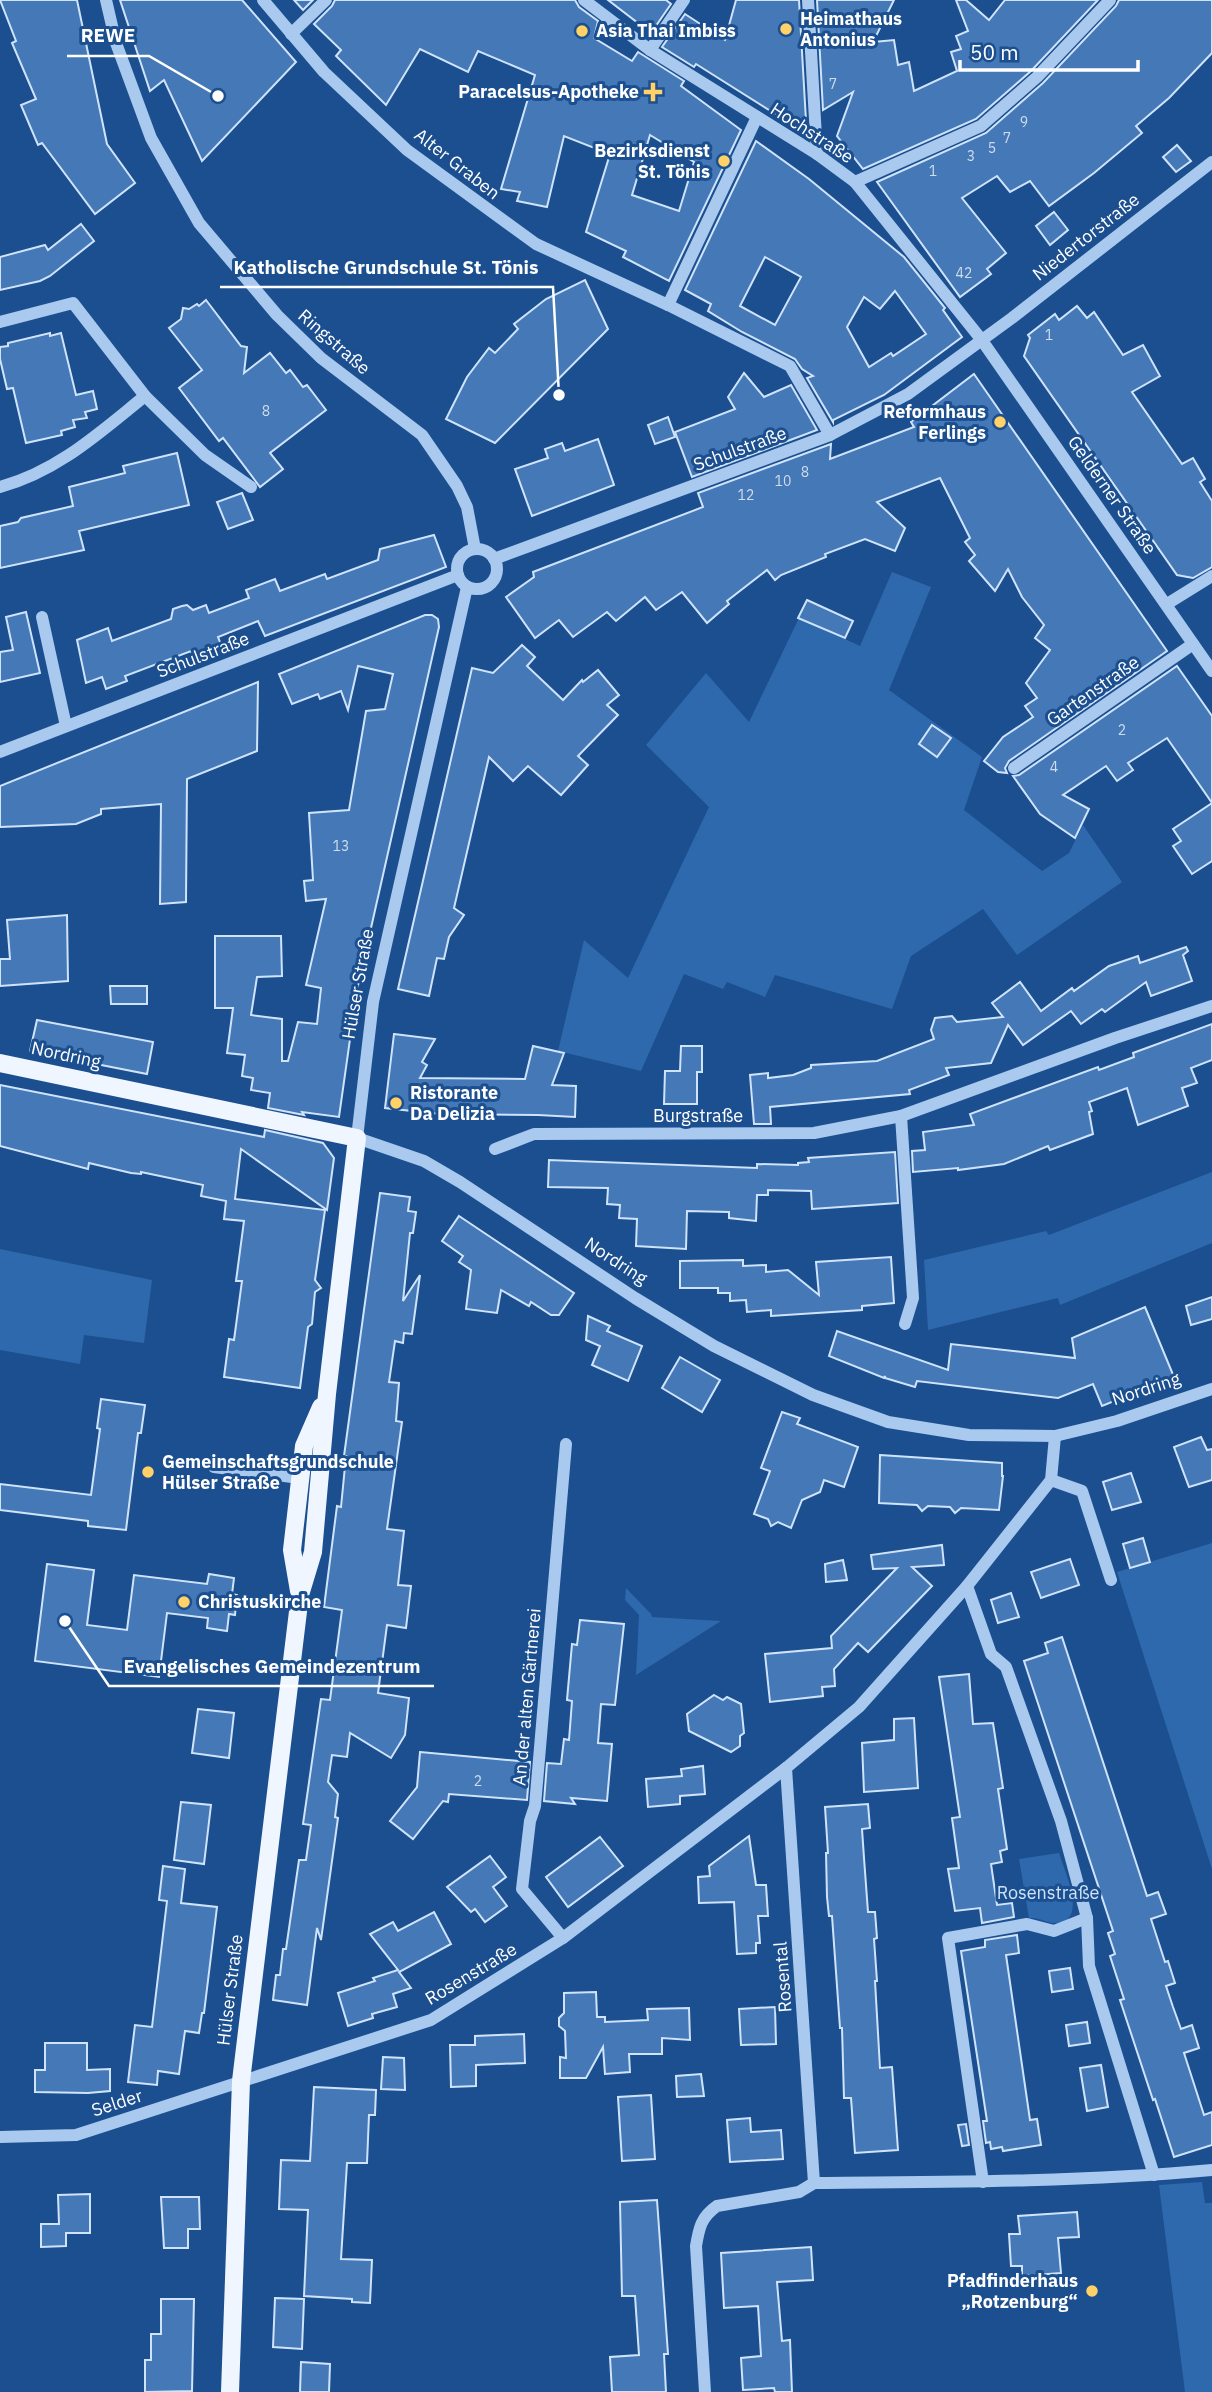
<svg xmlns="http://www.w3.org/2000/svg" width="1212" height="2392" viewBox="0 0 1212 2392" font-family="'IBM Plex Sans',sans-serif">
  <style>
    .green { fill: #2e69ad }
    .building { fill: #4478b7; stroke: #cfe3fa; stroke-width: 2; fill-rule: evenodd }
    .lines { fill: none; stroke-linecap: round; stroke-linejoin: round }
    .minor { stroke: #a9c9ee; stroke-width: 12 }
    .major { stroke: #f0f6ff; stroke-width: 18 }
    .poi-dot { fill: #ffd166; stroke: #1b4f8f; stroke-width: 2.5 }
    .labels { text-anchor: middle; stroke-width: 6; stroke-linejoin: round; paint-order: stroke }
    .number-label { font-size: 14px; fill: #d0dded }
    .poi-label { font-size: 18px; font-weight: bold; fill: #fff; stroke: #1b4f8f; text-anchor: start }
    .street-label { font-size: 18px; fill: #fff; stroke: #1b4f8f }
    .park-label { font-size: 18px; fill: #cfe3fa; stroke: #1b4f8f }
    .leader { fill: none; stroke: #fff; stroke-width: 2.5 }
    .callout-dot { fill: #fff; stroke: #1b4f8f; stroke-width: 2.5 }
    .callout-label { font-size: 19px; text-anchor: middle; font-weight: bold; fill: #fff; stroke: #1b4f8f; stroke-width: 6; stroke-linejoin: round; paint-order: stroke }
  </style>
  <rect width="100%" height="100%" fill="#1b4f8f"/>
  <g class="green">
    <path d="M892,572L931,587L889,690L982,757L964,810L1042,871L1069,853L1083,825L1122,882L1017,955L983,909L911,956L892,1009L775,975L765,997L727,982L723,989L684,974L641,1071L558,1051L584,940L628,978L709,807L646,745L706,673L749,722L799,618L860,646Z"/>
    <path d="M1212,1172V1243L1060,1305L1058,1298L928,1330L924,1260L1046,1231L1049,1235Z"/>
    <path d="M0,1249L152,1280L144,1343L84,1335L80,1364L0,1350Z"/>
    <path d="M1212,1543V1869L1117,1572Z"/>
    <path d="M626,1588L651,1614L652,1617L721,1621L636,1675L639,1615L625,1600Z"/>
    <path d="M1059,1853C1064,1870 1090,1923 1055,1923C1046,1923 1039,1917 1029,1918L1019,1859Z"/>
    <path d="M1202,2182L1205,2203H1212V2392H1185L1159,2185Z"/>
  </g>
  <g class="building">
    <path d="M0,0H77L107,144L135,183L95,214L42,143L38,145L21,105L36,99L12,43L16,41Z"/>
    <path d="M120,0H242L296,62L202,161L164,80L150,91Z"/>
    <path d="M294,0H313L303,10Z"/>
    <path d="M335,0H575L579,7L598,21L594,38L632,61L638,52L684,81L681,86L741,130L669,281L623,257L626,251L586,232L610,154L564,136L547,207L517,201L520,192L501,189L535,75L478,51L468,72L420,49L386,105L336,56L341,50L314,24L332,6ZM650,135L694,162L679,211L632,195Z"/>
    <path d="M608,0H666L671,4L651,33Z"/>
    <path d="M736,0H799L806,121L796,127L696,64L694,67L662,47L685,14L725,40Z"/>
    <path d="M817,0H894L873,42L894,40L898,65L909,62L914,91L957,71L951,52L961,49L956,36L968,31L956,0H966L989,20L1005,0H1098L1031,71L976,119L863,169L837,136L853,92L823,110Z"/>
    <path d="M1119,0H1212V53L1169,98L1136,126L1142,133L1094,173L1049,206L1030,181L1010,192L997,176L962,198L1006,253L987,269L991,274L960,297L877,182L986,133L1043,83L1116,6Z"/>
    <path d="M756,141L809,179L904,257L945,308L943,310L962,337L884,395L833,420V422L807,378L813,376L802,369L795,359L742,332L708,311L711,304L685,290ZM765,257L801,277L775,325L740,306ZM895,291L926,334L893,356L891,353L869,367L847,327L864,297L880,309Z"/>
    <path d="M1177,145L1191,161L1176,172L1163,157Z"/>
    <path d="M1054,212L1068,230L1050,245L1036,226Z"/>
    <path d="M81,224L94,241L50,276L40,281L0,290V257L45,245L48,250Z"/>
    <path d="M585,280L608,329L495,443L446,419L467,377L489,348L495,353L518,329L514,324L546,299Z"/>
    <path d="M206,300L241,346L247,347L244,373L270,353L286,373L290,370L303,387L307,385L326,410L270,453L283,469L260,487L223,438L219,441L179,388L202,370L169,328L181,319L183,308L189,309L197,304L199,306Z"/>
    <path d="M1077,306L1087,318L1094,312L1123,355L1143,345L1160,376L1132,392L1182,464L1193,458L1205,479L1200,482L1212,501V567L1193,578L1177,575L1024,356L1030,338L1028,335L1055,314L1059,320Z"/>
    <path d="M50,333V336L61,333L76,395L93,391L97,409L85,412L87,418L73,420L75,427L61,431L62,435L26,443L13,388L7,389L0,359V347L8,346V343Z"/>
    <path d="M744,373L764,397L791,385L817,430L692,477L675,432L735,409L728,397Z"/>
    <path d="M974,374L1167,651L1009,761L1005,768L1007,773L998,772L984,761L1003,737L1033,717L1025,706L1037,698L1026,683L1050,650L1035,638L1044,625L1022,597L1008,569L995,591L969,561L975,555L965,542L970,538L940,478L877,502L905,528L895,551L865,539L825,554L826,557L781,575L775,580L767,570L727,601L729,604L707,623L682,592L656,610L645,597L616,621L607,612L573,637L559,620L535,638L506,597L534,577L533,572L703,507L698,493L831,444L830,459L914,427L911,422Z"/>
    <path d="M668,417L675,437L655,444L648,425Z"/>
    <path d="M598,439L614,485L532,516L515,469L548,458L545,449L562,443L565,451Z"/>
    <path d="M177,453L189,505L79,531L84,550L0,568V526L18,522L21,518L73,506L69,487L125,473L123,466Z"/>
    <path d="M242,493L253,520L228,529L217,502Z"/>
    <path d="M434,535L446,567L265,636L258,621L218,637L224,652L195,663L191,651L125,676L127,681L106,689L102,677L86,683L77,640L108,628L112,641L171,619L173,609L182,606L187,605L193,610L206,605L209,613L249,598L246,590L275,579L280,591L325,574L327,579L378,560L380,549Z"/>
    <path d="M807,600L853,621L845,638L798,618Z"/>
    <path d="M26,612L40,673L0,682V652L13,650L6,617Z"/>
    <path d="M425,615H432L438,619L439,627L357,990L348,1018H353L339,1117L302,1112L304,1115L268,1108L270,1093L251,1090L253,1078L242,1076L245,1055L227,1053L233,1008H215V936H281L282,976L257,977L251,1015L282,1019V1061H288L298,1022L317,1024L321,988L306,985L326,899L306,901L304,881L313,880L309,813L349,810L366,711L385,709L393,674L358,666L348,710L341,691L320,699L318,694L292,704L279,674Z"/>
    <path d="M522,645L535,657L527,666L563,700L582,680L583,682L598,670L619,695L607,705L618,715L578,756L588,765L561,795L528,766L513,781L489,757L454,908L464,915L449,937L444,959L437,958L429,996L398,989L472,668L493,673Z"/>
    <path d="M1177,666L1212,716V861L1192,874L1173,846L1181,841L1173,829L1212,803L1167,738L1128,763L1133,770L1117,781L1106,766L1063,795L1089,809L1075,838L1040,814L1013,776L1019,775Z"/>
    <path d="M258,682L257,751L187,779L186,902L160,904L161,804L101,809V814L76,824L0,827V786Z"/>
    <path d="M932,725L951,738L937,757L919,744Z"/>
    <path d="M67,915L68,981L0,986V959H10L7,920Z"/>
    <path d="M1186,947L1188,951L1183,955L1192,981L1151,996L1146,982L1105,1012L1102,1009L1081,1024L1071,1011L1023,1045L1008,1025L991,1063L946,1068L949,1075L909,1090L910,1094L770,1107L771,1124H754L750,1075L768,1073V1078L793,1075L811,1068V1065L877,1061L934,1039L931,1030L935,1018L952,1016L957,1022L1003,1017L992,1003L1020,982L1041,1011L1072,988L1074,991L1109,966L1138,956L1140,963Z"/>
    <path d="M110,986H147V1004H111Z"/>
    <path d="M37,1020L153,1042L147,1074L30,1051Z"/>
    <path d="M1212,1024V1060L1191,1068L1197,1083L1182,1088L1188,1106L1138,1125L1127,1088L1089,1102L1092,1111L1089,1112L1093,1134L1050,1150L1048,1146L1004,1164L958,1170V1168L913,1172L912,1151L925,1150L923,1132L974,1125L970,1114L1098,1067L1099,1070L1134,1057L1133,1053Z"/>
    <path d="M394,1034L435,1039L422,1062L427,1065L420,1078L525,1079L533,1046L564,1053L552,1085L576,1086L575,1117L538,1115L440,1114L385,1108Z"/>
    <path d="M681,1046H702V1072H697V1104H664L665,1071H680Z"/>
    <path d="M0,1085L264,1137L265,1130L323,1143L334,1158L327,1210L241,1149L235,1199L325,1210L315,1280L321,1288L315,1292L312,1324L308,1327L300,1388L224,1377L229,1339L234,1340L242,1281H236L244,1221L224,1219L226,1201L201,1196L203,1185L141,1172V1174L131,1173L89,1163L88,1169L0,1146Z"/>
    <path d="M895,1152L898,1203L812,1209L811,1191L768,1190V1195H757L756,1221L729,1218V1212L687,1211L686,1249L636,1246L637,1219L619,1218L620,1205L607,1204L608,1188L548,1187L549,1160L757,1168V1164L798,1165V1163L809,1162L808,1158Z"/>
    <path d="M380,1193L410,1197L408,1211L416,1212L413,1233H410L403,1301L420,1275L412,1334L404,1333L403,1343L395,1341L389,1382L399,1383L396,1421L402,1422L387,1529L404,1531L398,1585L411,1586L406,1628L387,1625L378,1693L409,1698L405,1735L391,1758L350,1733L347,1757L332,1755L328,1782L338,1794L335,1817L338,1818L321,1940L317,1928L307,2005L273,2000L276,1975H280L283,1949H286L299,1860H306L311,1825L303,1824L321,1699L330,1700L342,1610L324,1607L337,1506L341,1507L346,1456H344Z"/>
    <path d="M459,1216L574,1293L559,1315H551L531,1302L529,1306L501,1290L497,1313L466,1309L471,1270L459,1262L463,1256L442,1241Z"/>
    <path d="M891,1257L894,1303L862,1306V1310L771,1316V1310L747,1312L746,1300L730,1301V1293H718V1288H680V1261L743,1260V1266L766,1265V1272L788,1270L819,1295L816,1262Z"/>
    <path d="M1212,1297V1319L1191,1325L1186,1306Z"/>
    <path d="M1145,1307L1174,1377L1102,1406L1093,1384L1058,1398L917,1381L915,1387L885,1378V1376L884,1378L829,1356L837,1331L948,1370L951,1344L1075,1358L1072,1338Z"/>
    <path d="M588,1316L610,1326L607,1331L642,1346L628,1381L592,1365L600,1346L586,1340Z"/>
    <path d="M680,1357L720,1380L702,1412L662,1388Z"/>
    <path d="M101,1399L145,1405L141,1433H138L126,1530L88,1526V1521L0,1510V1484L91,1495L100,1429L97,1428Z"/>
    <path d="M782,1412L800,1418L797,1424L858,1447L844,1487L824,1480L820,1492L802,1500L791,1528L778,1522L771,1526L768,1519L754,1514L770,1471L761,1468Z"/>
    <path d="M1201,1437L1207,1450L1212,1449V1480L1189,1487L1174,1447Z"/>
    <path d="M880,1455L1002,1463V1476H1003L999,1510L961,1508L955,1513L950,1507L928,1506L922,1511L917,1505L879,1503Z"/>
    <path d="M1131,1473L1141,1502L1112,1510L1103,1482Z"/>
    <path d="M1143,1538L1150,1562L1130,1568L1123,1544Z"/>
    <path d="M942,1545L944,1565L912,1567L932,1586L868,1652L858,1643L834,1669L835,1686L822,1687L823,1696L770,1702L765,1654L832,1648L831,1636L897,1568L873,1569L871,1555Z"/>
    <path d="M1070,1559L1079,1585L1041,1598L1031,1572Z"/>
    <path d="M843,1560L847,1580L826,1582L825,1564Z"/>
    <path d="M47,1564L94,1570L87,1625L127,1630L134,1575L207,1584L209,1574L234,1578L232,1594L237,1595L235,1615L229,1614L227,1631L207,1628L208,1618L167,1613L159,1677L35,1661Z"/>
    <path d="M1011,1593L1019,1617L998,1623L991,1600Z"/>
    <path d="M580,1620L624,1624L615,1705L601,1704L598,1743L612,1744L607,1801L571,1798L575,1804L544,1801L547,1763L561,1764L564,1739L569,1740L572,1701L567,1700L572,1644L577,1645Z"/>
    <path d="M1062,1637L1147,1896L1158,1892L1166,1914L1151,1919L1165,1962L1168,1961L1175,1983L1166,1986L1173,2007L1181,2029L1192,2025L1199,2048L1184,2053L1204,2115L1212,2112V2145L1174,2157L1155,2099L1153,2100L1120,2000L1124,1999L1110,1956L1115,1954L1108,1933L1113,1931L1024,1661L1048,1653L1045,1643Z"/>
    <path d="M969,1674L973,1724L993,1723L1003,1788L998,1789L1007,1849L1000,1851L1002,1862L991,1864L997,1905L1012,1903L1014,1917L982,1923L980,1908L955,1911L948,1869L959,1868L952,1818L960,1817L939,1677Z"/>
    <path d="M714,1695L723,1700L727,1697L741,1704L744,1733L740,1736V1746L731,1752L689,1731L687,1714Z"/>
    <path d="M198,1709L234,1713L229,1758L192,1753Z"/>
    <path d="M914,1718L918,1788L864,1792L862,1743L894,1740V1719Z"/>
    <path d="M420,1752L530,1762L527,1800L449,1794L448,1802L443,1801L413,1839L390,1821L417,1787Z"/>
    <path d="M703,1766L705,1794L680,1796V1804L648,1807L646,1779L682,1776L681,1769Z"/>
    <path d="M181,1802L211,1805L204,1864L174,1860Z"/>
    <path d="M868,1804L870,1828L862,1829L864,1858L868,1912H875L877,1938L874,1939L877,1981H875L880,2068L892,2067L898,2150L855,2153L851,2098H844L842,2028H840L832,1916H829L827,1897L826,1853H828L825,1807Z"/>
    <path d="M749,1836L756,1885H766L768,1916H758L760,1943H756V1953L737,1954L734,1902L699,1903L698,1877L710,1876L709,1866Z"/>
    <path d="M600,1837L623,1866L568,1907L546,1877Z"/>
    <path d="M490,1856L506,1877L493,1887L507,1906L485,1922L475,1909L471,1912L447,1887Z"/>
    <path d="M163,1866L185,1869L181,1903L217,1907L204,2013H202L199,2033L185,2031L179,2074L158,2071L157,2085L128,2082L135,2025L152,2027L167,1901L159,1900Z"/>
    <path d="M434,1912L451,1944L399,1972L411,1988L393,1994L397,2007L372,2014L373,2018L348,2026L338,1993L375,1981L373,1978L398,1970L370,1934L393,1922L398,1931Z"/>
    <path d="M1017,1935L1019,1953L1006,1955L1030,2120L1037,2119L1041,2145L1003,2151L1002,2147L991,2149L990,2142L986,2143L983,2121H987L961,1951L985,1947V1940Z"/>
    <path d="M1070,1968L1073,1989L1052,1992L1049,1971Z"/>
    <path d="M596,1992L597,2017H605V2022L648,2020L647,2009L689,2008L690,2040L662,2038V2054H629L630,2072L605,2074L603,2047L586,2078H560V2057L566,2058L565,2031L559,2026V2018L564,2013V1993Z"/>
    <path d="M775,2007L776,2044L741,2045L739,2009Z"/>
    <path d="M1087,2022L1090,2043L1069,2046L1066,2025Z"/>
    <path d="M524,2034L525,2063L476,2065V2086L451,2087L450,2045H475V2036Z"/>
    <path d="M45,2043H87V2070L110,2069V2091L88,2093L35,2092V2070H45Z"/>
    <path d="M383,2057L404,2058L405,2090L381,2089Z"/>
    <path d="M1101,2065L1108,2107L1087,2111L1080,2068Z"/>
    <path d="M701,2074L704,2096L677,2097L676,2076Z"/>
    <path d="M314,2087L376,2090L375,2115H369L367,2163H347L341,2259L372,2260L370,2303L352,2302V2299L304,2296L308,2210L279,2209L281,2160L310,2161Z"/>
    <path d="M651,2095L655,2159L622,2161L618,2097Z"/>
    <path d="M750,2118L751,2132L781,2130L783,2159L730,2162L727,2120Z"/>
    <path d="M966,2124L969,2145L962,2146L958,2125Z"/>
    <path d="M90,2194V2233H66V2246L41,2247V2224H59L58,2195Z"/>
    <path d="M161,2197H199L200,2229H188V2248H164Z"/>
    <path d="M657,2200L668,2354H664L666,2392H612L610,2357L639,2355L635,2296H622L620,2202Z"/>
    <path d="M1077,2212L1079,2237L1058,2238L1061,2273L1022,2276V2266H1011L1009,2234H1020L1018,2216Z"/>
    <path d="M811,2247L813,2280L777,2282L782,2341L790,2340L792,2392H775L774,2388L743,2390L741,2358L761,2356L758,2306L724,2308L721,2253Z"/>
    <path d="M275,2298L304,2299L302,2349L273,2347Z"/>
    <path d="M161,2299H194L192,2391L145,2392V2360H151V2334H161Z"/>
    <path d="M301,2362L330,2364L329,2392H300Z"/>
  </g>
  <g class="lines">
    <g class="minor">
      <path d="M106,0L116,43L151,138L199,223L277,315L321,358L422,435L457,486L467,507L475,549"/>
      <path d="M263,0L324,72L407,150L536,244L668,305L790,366L830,435"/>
      <path d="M584,0L650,50L817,154L855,182L981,339L1212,671"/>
      <path d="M808,0L817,154"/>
      <path d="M291,34L326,0"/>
      <path d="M650,50L684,0"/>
      <path d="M855,182L981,126L1037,77L1110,0"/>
      <path d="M668,305L757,117"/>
      <path d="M0,322L73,303L145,396L205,455L251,487"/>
      <path d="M0,487C58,471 99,433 145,396"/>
      <circle cx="477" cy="569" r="20"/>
      <path d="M494,559L830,435L908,394L1012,318L1212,162"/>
      <path d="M467,587L373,1002L357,1138L424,1161L460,1182L635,1298L714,1346L813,1395L888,1422L969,1435L1055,1436L1117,1421L1212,1389"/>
      <path d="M1167,604L1212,576"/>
      <path d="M42,617L66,726"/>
      <path d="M0,752L458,575"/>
      <path d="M1014,768L1193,644"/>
      <path d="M901,1116L913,1298L905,1324"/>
      <path d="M495,1149L534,1134L814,1133L901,1116L1115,1038L1212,1006"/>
      <path d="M214,1467L300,1478"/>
      <path d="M1051,1480L1082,1491L1111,1580"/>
      <path d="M967,1586L991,1654L1006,1667L1061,1821L1087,1918L1089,1966L1154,2175"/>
      <path d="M563,1938L522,1889L530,1821L535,1806L566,1444"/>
      <path d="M0,2137L76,2135L431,2020L563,1938L786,1768L859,1707L967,1586L1051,1480L1055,1436"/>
      <path d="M983,2182L948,1938L1027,1924L1054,1931L1087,1918"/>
      <path d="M814,2183C947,2182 1080,2182 1212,2170"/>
      <path d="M705,2392L696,2246C699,2228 701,2217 717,2206L799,2192L814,2183L786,1768"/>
    </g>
    <g class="major">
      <path d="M0,1063L357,1138L327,1394L313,1552L300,1595L241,2081L230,2392"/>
      <path d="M299,1591L292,1550L304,1446L321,1407"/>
    </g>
  </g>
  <g class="poi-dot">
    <circle cx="786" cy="29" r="7"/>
    <circle cx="582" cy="31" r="7"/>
    <path d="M649.5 81.5h7v7h7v7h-7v7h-7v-7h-7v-7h7z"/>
    <circle cx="724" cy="161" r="7"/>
    <circle cx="1000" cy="422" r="7"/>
    <circle cx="396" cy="1103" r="7"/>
    <circle cx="148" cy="1472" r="7"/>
    <circle cx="184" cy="1602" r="7"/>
    <circle cx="1092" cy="2291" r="7"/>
  </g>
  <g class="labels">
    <g class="number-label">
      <text x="833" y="89">7</text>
      <text x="1024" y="127">9</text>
      <text x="1007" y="143">7</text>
      <text x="992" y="153">5</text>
      <text x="971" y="161">3</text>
      <text x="933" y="176">1</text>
      <text x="964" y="278">42</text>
      <text x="1049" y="340">1</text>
      <text x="266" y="416">8</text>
      <text x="805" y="477">8</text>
      <text x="783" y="486">10</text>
      <text x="746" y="500">12</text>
      <text x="1122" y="735">2</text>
      <text x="1054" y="772">4</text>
      <text x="341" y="851">13</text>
      <text x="478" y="1786">2</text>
    </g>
    <g class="poi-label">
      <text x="800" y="25">Heimathaus<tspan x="800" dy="21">Antonius</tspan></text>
      <text x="596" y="37">Asia Thai Imbiss</text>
      <text x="639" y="98" text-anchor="end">Paracelsus-Apotheke</text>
      <text x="710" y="157" text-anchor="end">Bezirksdienst<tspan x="710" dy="21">St. Tönis</tspan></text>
      <text x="986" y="418" text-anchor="end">Reformhaus<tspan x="986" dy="21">Ferlings</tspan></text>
      <text x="410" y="1099">Ristorante<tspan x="410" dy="21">Da Delizia</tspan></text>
      <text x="162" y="1468">Gemeinschaftsgrundschule<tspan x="162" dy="21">Hülser Straße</tspan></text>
      <text x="198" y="1608">Christuskirche</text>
      <text x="1078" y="2287" text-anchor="end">Pfadfinderhaus<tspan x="1078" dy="21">„Rotzenburg“</tspan></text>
    </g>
    <g class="street-label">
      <text transform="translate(812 133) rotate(33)" y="6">Hochstraße</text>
      <text transform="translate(457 164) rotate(38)" y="6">Alter Graben</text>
      <text transform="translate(1086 237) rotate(-38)" y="6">Niedertorstraße</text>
      <text transform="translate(334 342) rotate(41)" y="6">Ringstraße</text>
      <text transform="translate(740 449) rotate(-20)" y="6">Schulstraße</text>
      <text transform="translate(1112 495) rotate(55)" y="6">Gelderner Straße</text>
      <text transform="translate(203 655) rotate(-21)" y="6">Schulstraße</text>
      <text transform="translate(1093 691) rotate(-35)" y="6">Gartenstraße</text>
      <text transform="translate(358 984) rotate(-80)" y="6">Hülser Straße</text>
      <text transform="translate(66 1055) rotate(12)" y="6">Nordring</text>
      <text x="698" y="1122">Burgstraße</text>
      <text transform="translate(616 1261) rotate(33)" y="6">Nordring</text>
      <text transform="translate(1146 1389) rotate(-18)" y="6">Nordring</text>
      <text transform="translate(527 1697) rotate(-85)" y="6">An der alten Gärtnerei</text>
      <text transform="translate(471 1974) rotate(-31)" y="6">Rosenstraße</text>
      <text transform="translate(783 1977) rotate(-94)" y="6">Rosental</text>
      <text transform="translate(230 1990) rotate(-83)" y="6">Hülser Straße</text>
      <text transform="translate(117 2103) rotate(-18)" y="6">Selder</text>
    </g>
    <g class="park-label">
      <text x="1048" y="1899">Rosenstraße</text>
    </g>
  </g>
  <path class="leader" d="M218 96L149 56H67M559 395L553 287H220M65 1621L109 1686H434"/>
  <g class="callout-dot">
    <circle cx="218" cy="96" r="7"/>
    <circle cx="559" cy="395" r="7"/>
    <circle cx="65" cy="1621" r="7"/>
  </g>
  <g class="callout-label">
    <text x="108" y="42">REWE</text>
    <text x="386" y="274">Katholische Grundschule St. Tönis</text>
    <text x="272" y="1673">Evangelisches Gemeindezentrum</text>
  </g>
  <path d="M960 60v10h178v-10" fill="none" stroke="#ffffff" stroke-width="3.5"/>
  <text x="970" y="60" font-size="21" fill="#ffffff" stroke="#1b4f8f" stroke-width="5" paint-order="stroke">50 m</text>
</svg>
